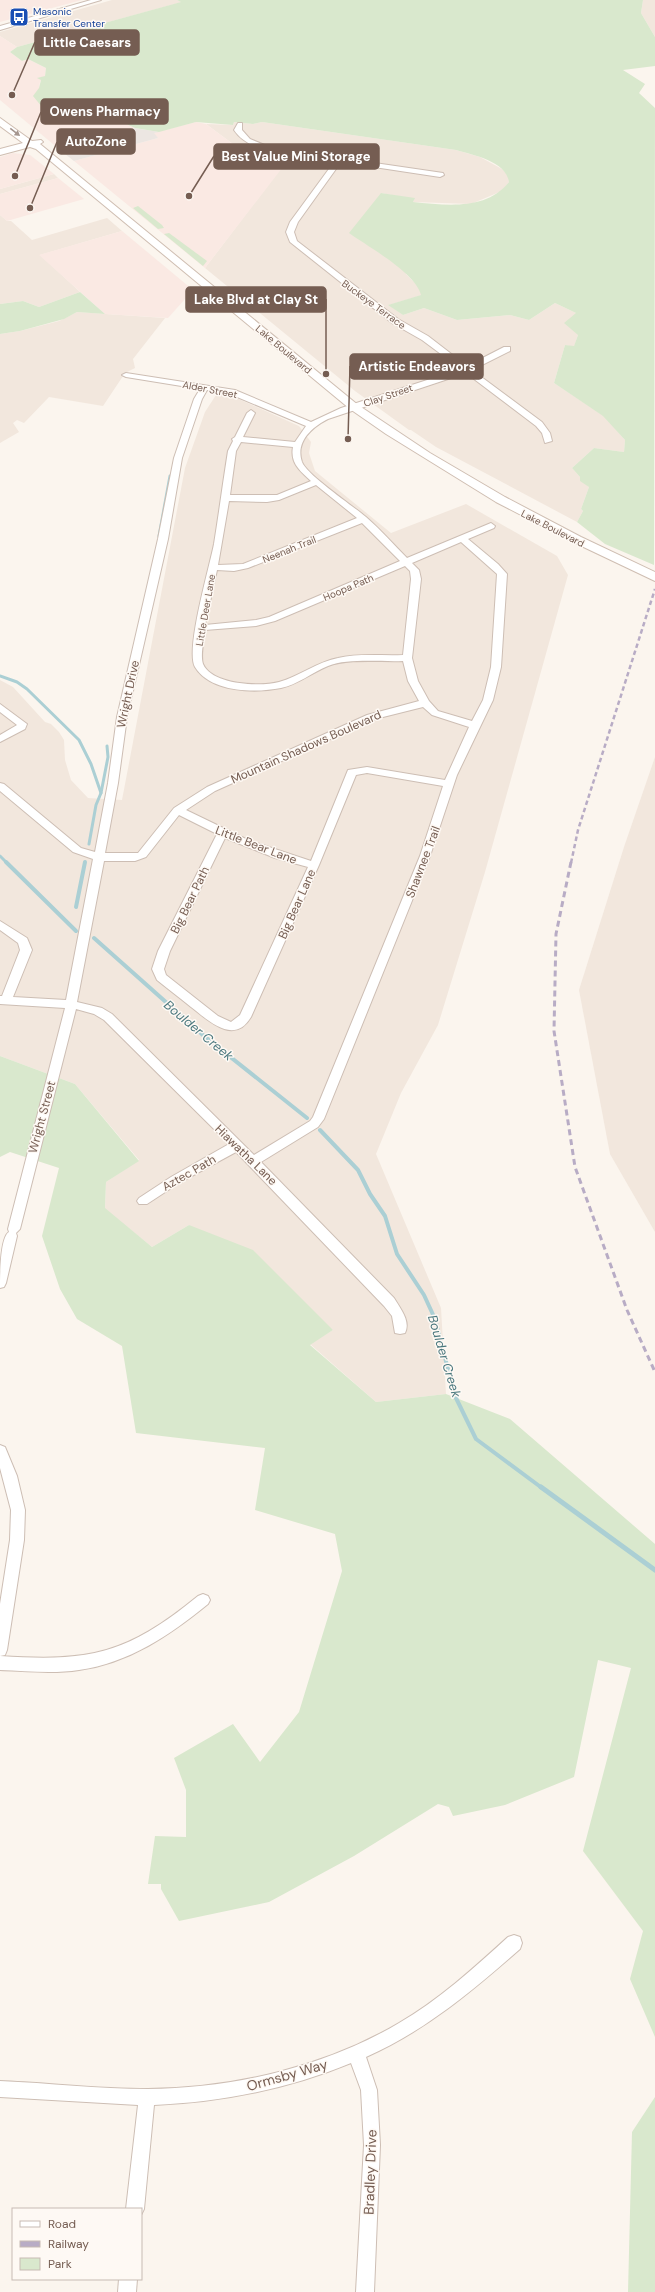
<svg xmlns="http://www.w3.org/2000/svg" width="655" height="2292" viewBox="0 0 655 2292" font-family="'DM Sans',sans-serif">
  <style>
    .residential { fill: #f2e7dd }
    .commercial { fill: #fae9e3 }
    .industrial { fill: #ece6e2 }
    .green { fill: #d9e8cd }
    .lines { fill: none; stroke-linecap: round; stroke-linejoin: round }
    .stream-far2 { stroke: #abcfd4; stroke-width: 3 }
    .stream-far1 { stroke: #abcfd4; stroke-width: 4 }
    .stream { stroke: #abcfd4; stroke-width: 5 }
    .street-casing { stroke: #cdbeb4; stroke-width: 2 }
    .secondary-casing { stroke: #cfbeb2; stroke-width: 2 }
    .street { fill: #fff; fill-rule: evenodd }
    .secondary { fill: #fff; fill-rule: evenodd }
    .rail-far1 { stroke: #b8acc5; stroke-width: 2.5; stroke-dasharray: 4.5 3; stroke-linecap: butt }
    .rail { stroke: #b8acc5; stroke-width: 3; stroke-dasharray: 6 4; stroke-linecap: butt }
    .oneway { fill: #a5968f }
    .labels { text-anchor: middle; stroke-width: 3; stroke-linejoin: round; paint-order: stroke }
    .far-transit-label { font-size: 10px; fill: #164399; stroke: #fef9f4; text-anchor: start }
    .far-street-label { font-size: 10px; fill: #755d52; stroke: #fef9f4 }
    .street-label { font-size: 12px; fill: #755d52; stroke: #fef9f4 }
    .water-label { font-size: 13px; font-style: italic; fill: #4b787e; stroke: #fef9f4 }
    .near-street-label { font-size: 14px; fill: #755d52; stroke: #fef9f4 }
    .leader { fill: none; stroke: #755d52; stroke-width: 1.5 }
    .callout-dot { fill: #755d52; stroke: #fef9f4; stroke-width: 1.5 }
    .callout { fill: #755d52; stroke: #755d52; stroke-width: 1.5 }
    .callout-label { font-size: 13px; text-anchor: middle; font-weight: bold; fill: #fff }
  </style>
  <rect width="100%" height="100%" fill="#fbf5ee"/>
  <g class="residential">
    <path d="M112,0H177L182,2L17,47L0,36V32Z"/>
    <path d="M643,0H655V37L641,13Z"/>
    <path d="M234,122L253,124L262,122L456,150L480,157L502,169L508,175L509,182L502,191L471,204L413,202L414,199L381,193L406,274L419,287L422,295L389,305L403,315L424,308L457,320L510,315L529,320L555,303L576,313L578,335L574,347L565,345L554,383L604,416L625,440L624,452L594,448L572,468L589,487L581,509L583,511L577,522L436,447L411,430H409L355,391L205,268L288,159L281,158L273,160L269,157L245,153L206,124L233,125Z"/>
    <path d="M54,174L58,178L0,194V189Z"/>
    <path d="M0,215L7,221H11L32,240L107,218L122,231L40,255L80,292L39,307L23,301L0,304Z"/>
    <path d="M77,312L165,318L133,359L135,368L125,373L103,406L49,397L24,423L17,420L13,423L19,432L0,443V334L20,331L59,321Z"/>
    <path d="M223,392L299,426L311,442L309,453L315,471L391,533L466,504L557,556L568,575L485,872L438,1025L401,1093L376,1154L441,1308L446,1394L376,1402L310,1344L333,1330L189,1225L152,1247L105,1209L106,1182L139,1160L75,1084L0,1056V680L13,687L45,722L51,724L59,732L64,740L65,760L71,780L88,798L122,800L185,468L205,412L216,395Z"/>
    <path d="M655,757V1232L610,1154L579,990L624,847Z"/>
  </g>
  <g class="commercial">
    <path d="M0,0H82L0,22Z"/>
    <path d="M0,36L17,47L10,52L22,61L28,59L46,68L45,76L40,82L39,88L42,107L55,116L106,102L124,117L122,122L135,128L59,149L0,100Z"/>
    <path d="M196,122L206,124L245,153L269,157L273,160L281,158L289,159L205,268L74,161L158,138L153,133Z"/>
    <path d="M13,153L30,155L54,174L0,189V157Z"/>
    <path d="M58,178L84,199L7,221L0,215V194Z"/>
    <path d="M122,231L193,290L168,318L105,314L39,255Z"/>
  </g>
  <path class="industrial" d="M135,128L159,132L154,133L158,138L74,161L59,149Z"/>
  <g class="green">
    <path d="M177,0H643L641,13L655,37V66L623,70L645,84L639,93L655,108L654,565L605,544L577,522L583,511L581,509L589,487L580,481V477L572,468L594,448L624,452L625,440L603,416L554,383L565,345L574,346L578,335L564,323L576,313L555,303L529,320L510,315L457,320L424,308L403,315L388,305L421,295C416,273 367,246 349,233L381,193L415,198L413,202C446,205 486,211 509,182C506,161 473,155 456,150L262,122L253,124L234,122L233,125L196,122L159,132L135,128L122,122L124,116L106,102L55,116L42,107L33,96L39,88L41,80L37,78L45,76L46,68L28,59L22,61L10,52L17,47L181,2Z"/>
    <path d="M138,206L162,225L164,228L158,229L133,208Z"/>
    <path d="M169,233L207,261L203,266L164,234Z"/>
    <path d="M80,292L105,314L77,312L64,319L20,331L0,334V304L23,301L39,307Z"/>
    <path d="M0,1056L75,1084L139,1161L106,1182L105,1208L152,1247L189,1225L253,1250L333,1330L310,1345L376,1402L446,1394L510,1419L655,1544V2037L630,1979L643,1931L583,1851L631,1668L598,1660L574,1777L505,1805L453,1816L449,1807L438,1804L354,1856L269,1902L179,1921L161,1889V1884H148L155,1836L186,1837V1790L174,1758L233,1724L260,1762L299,1712L342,1571L335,1534L255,1510L265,1448L136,1433L122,1346L77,1319L60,1289L42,1236L59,1168L10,1152L0,1157Z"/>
    <path d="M655,2097V2292H628L632,2132Z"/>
  </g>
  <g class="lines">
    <g class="stream-far2">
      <path d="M159,536L170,476"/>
      <path d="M0,676L17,682L27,689L79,740L91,764L101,793L96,805L89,844"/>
      <path d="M101,793L108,757L107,746"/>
      <path d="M0,856L7,863"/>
    </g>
    <g class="stream-far1">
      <path d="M6,862L76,931"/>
      <path d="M76,907L85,862"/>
      <path d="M94,938L204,1036L307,1118"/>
      <path d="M320,1130L358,1170L370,1194L385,1216L397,1254L424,1295L435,1319L455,1396L476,1439L542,1488"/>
    </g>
    <path class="stream" d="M541,1487L655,1570"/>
    <defs>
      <g id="street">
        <path d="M91,0H101L0,30V26Z"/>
        <path d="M238,123H242V130L250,139L272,148L443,173L444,175L440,177L341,162L298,222L294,232L297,241L398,319L428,336L467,366L504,347H510V351L472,370L542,422L550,433L552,441L545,443L542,433L536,426L466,373L328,419C312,427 295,442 302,462C307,475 353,506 366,517C381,530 394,545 407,558L491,523L495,526L494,528L468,539L498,564L507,574L501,667L493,700L457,775L430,856L324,1119L318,1127L261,1162L394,1298C400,1308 411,1321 405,1333L400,1334L395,1333L392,1316L384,1306L236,1152L179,1183L147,1204H139L137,1201L139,1198L171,1177L229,1144L104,1020L94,1014L76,1009L20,1229L16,1233L17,1236L6,1283L4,1287L0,1288C0,1276 0,1237 9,1232L8,1229L65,1008L0,1004V996H2L20,950L18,943L0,930V921L27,938L32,950L13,997L66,1000L93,859L73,852L0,791V783L4,784L81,848L95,852L108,783L117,717L158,539L174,458L194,399L200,389L126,377L122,375L126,373L235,390L311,422L341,408L461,369L422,340L392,323L290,242L286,232L290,222L334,162C305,157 252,157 234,130ZM207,390L230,394L306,426L295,442L243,437L255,413L251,410L247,413L235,437L232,439L233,441L228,451C223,482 219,513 214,544C210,565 185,650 195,667C211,693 256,693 281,688C297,685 313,672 328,666C348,658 381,662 403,661L408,681L419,701L367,715L207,787L174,808L138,853H105L118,783L127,717L168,539L182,458L202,399ZM241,442L293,447C290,463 300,471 311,481L277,495H230L236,451ZM316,485L357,518L243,564L218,565L229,501L267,502L279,500ZM362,523L400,561L269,617L256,620L205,625L217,570L234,571L248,568ZM461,542L497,574L491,667L483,700L472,721L438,711L429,701L418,681L412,658L421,579L419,570L412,563ZM405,566L410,571L411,579L403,655C382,656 358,653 338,658C317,662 300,676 279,682C260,687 212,685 203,664C200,655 204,640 205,630L256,626L275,621ZM423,707L432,715L469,727L445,780L367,767L348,770L311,861L248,840L186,810L215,791L375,719ZM367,773L443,786L420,856L313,1117L310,1121L254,1155L112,1014L102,1008L77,1002L104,861H135L146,857L179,815L217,834L158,951L152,969L157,980C168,989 180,998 191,1007C208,1020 234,1046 251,1017L319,865L356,775ZM225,838L275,858L308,867L240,1015L231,1022L218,1016L166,975L164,969L170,951Z"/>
        <path d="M0,704L27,724L25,729L0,742V735L17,725L0,712Z"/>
        <path d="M0,1445L5,1447L17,1476L25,1510L24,1540L7,1650L5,1655L0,1656C91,1662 127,1654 198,1596L203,1594L208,1596L210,1600L208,1604C170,1635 129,1663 79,1670C53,1674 26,1671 0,1670V1604L10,1540L11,1510L0,1468Z"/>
        <path d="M514,1935L520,1937L522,1943L520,1949C472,1991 425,2031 366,2057L377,2090L380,2145L374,2292H356L364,2145L361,2090L351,2063C288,2089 222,2102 154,2105L144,2209L141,2215V2209H126L138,2105L0,2097V2081C49,2083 98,2089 148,2089C234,2088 325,2067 399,2023C439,2000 474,1968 508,1937Z"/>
        <path d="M119,2279H137L136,2292H118Z"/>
      </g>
      <path id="secondary" d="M0,118L32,141L41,140L43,142L40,144L358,405L430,453L505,497L581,537L655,572V581L573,542L496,502L386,434L350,409L36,149L30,147L0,155V149L23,143L0,126Z"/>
    </defs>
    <use href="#street" class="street-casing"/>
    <use href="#secondary" class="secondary-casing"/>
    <use href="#street" class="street"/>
    <use href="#secondary" class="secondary"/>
    <path class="rail-far1" d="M571,863L578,830L655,589"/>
    <path class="rail" d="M571,862L556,934L554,1031L575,1167L627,1310L655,1372"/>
  </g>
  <defs><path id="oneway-solid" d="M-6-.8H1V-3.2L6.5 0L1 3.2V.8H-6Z"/></defs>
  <use class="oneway" href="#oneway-solid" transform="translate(15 132) rotate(38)"/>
  <defs>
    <symbol id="bus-square" viewBox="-11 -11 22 22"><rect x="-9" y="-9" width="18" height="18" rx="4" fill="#1a4fb4" stroke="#fef9f4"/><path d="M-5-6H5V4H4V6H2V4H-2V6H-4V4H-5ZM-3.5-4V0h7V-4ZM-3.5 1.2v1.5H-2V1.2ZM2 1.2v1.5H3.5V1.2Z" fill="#fff"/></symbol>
  </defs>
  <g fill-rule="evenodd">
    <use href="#bus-square" x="8" y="6" width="22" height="22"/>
  </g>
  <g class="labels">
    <g class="far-transit-label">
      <text x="33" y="15">Masonic<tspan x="33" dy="12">Transfer Center</tspan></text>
    </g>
    <g class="far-street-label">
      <text transform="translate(374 304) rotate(36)" y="4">Buckeye Terrace</text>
      <text transform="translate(284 349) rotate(40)" y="4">Lake Boulevard</text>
      <text transform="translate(210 389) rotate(11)" y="4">Alder Street</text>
      <text transform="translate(388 395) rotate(-19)" y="4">Clay Street</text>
      <text transform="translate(553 528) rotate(27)" y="4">Lake Boulevard</text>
      <text transform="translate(289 549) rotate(-22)" y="4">Neenah Trail</text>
      <text transform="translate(348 587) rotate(-23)" y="4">Hoopa Path</text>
      <text transform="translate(205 610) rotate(-80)" y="4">Little Deer Lane</text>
    </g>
    <g class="street-label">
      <text transform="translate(128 694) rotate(-78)" y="4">Wright Drive</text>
      <text transform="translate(306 747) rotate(-24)" y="4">Mountain Shadows Boulevard</text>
      <text transform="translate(256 845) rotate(21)" y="4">Little Bear Lane</text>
      <text transform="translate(423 862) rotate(-69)" y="4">Shawnee Trail</text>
      <text transform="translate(190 900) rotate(-64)" y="4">Big Bear Path</text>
      <text transform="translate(297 904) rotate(-66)" y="4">Big Bear Lane</text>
      <text transform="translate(42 1117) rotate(-75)" y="4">Wright Street</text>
      <text transform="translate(246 1155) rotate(44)" y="4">Hiawatha Lane</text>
      <text transform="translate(189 1173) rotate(-30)" y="4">Aztec Path</text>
    </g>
    <g class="water-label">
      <text transform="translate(199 1030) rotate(40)" y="5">Boulder Creek</text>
      <text transform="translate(445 1356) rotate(73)" y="5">Boulder Creek</text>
    </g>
    <g class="near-street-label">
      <text transform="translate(287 2075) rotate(-16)" y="5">Ormsby Way</text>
      <text transform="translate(370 2172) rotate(-88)" y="5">Bradley Drive</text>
    </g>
  </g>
  <path class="leader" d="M12 95L35 42M15 176L41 112M30 208L57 142M189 196L214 156M326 374L326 299M348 439L350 366"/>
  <g class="callout-dot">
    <circle cx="12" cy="95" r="4"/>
    <circle cx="15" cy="176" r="4"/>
    <circle cx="30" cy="208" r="4"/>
    <circle cx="189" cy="196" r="4"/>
    <circle cx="326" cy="374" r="4"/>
    <circle cx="348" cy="439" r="4"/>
  </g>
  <g class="callout">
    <rect x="35" y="30" width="104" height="25" rx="4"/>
    <rect x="41" y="99" width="127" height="25" rx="4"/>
    <rect x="57" y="129" width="78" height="25" rx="4"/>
    <rect x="214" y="144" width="165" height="25" rx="4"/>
    <rect x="186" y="287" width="140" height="25" rx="4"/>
    <rect x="350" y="354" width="133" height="25" rx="4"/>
  </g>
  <g class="callout-label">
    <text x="87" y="47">Little Caesars</text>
    <text x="105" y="116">Owens Pharmacy</text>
    <text x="96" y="146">AutoZone</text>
    <text x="296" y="161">Best Value Mini Storage</text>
    <text x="256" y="304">Lake Blvd at Clay St</text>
    <text x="417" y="371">Artistic Endeavors</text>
  </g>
  <rect x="12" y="2208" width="130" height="72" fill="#fef9f4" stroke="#c7bbb3"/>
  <rect x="20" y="2221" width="20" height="6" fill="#ffffff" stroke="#c7bbb3"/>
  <text x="48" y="2228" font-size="12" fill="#755d52">Road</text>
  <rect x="20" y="2241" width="20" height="6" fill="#b8acc5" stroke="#c7bbb3"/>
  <text x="48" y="2248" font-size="12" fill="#755d52">Railway</text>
  <rect x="20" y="2258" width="20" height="12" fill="#d9e8cd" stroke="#c7bbb3"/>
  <text x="48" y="2268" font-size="12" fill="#755d52">Park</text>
</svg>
